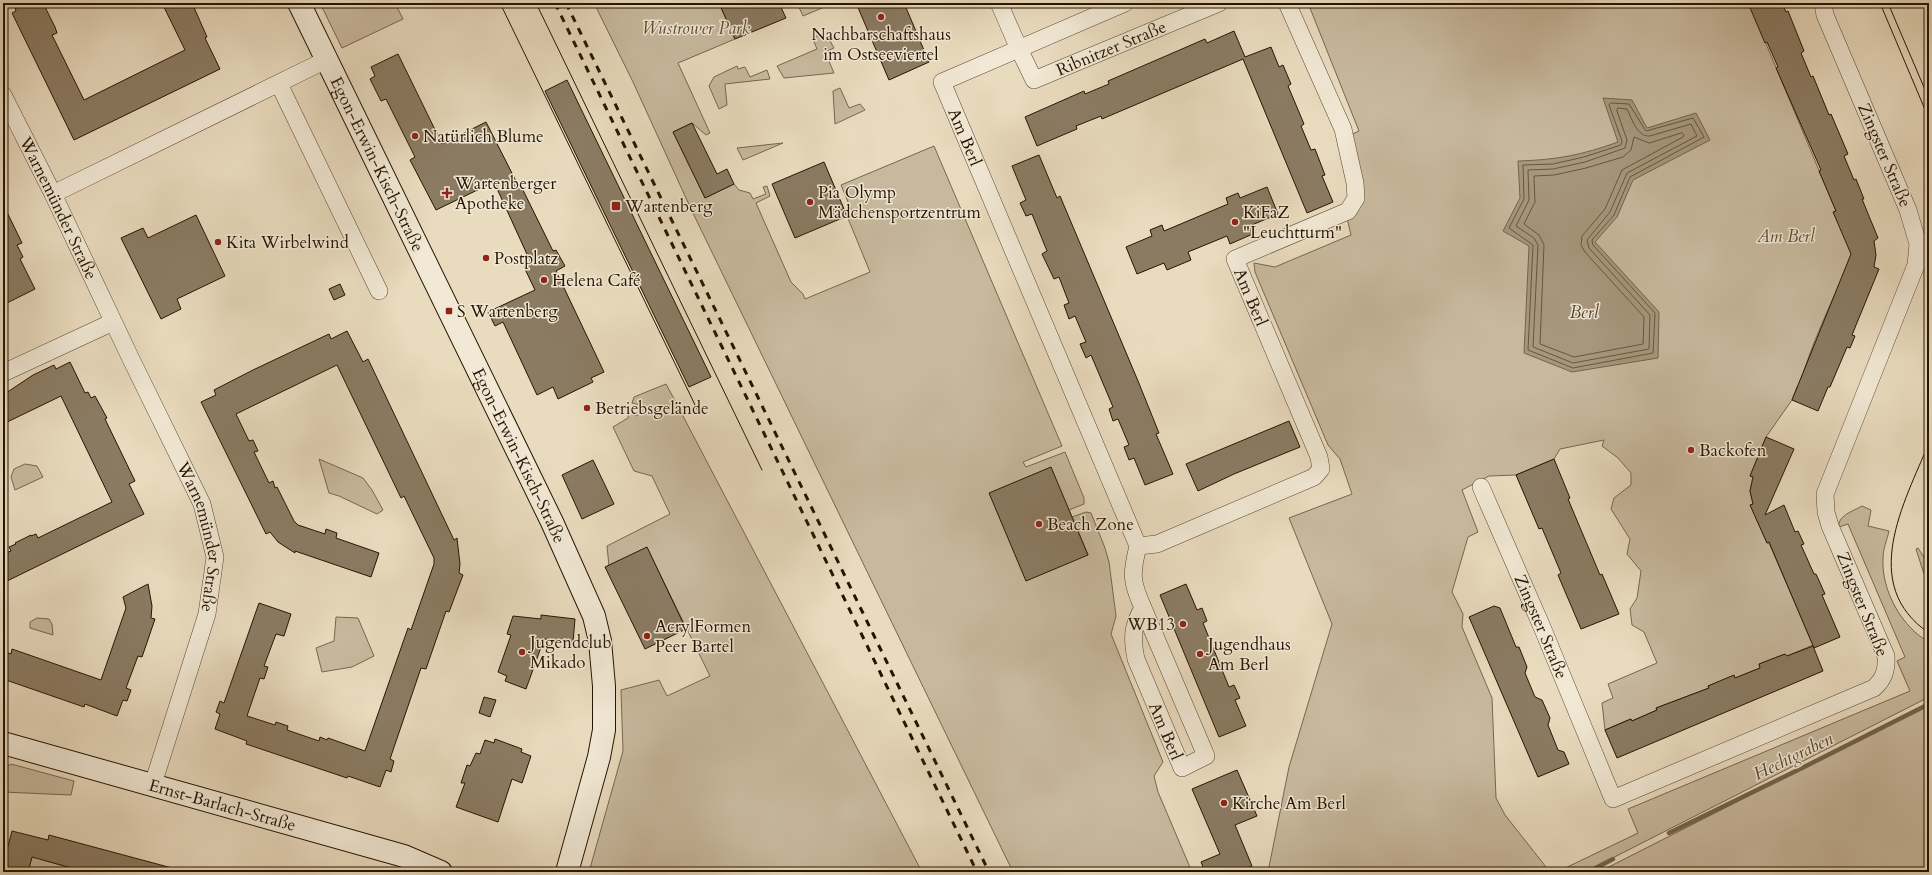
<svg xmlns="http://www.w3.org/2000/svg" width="1932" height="875" viewBox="0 0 1932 875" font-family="Cardo,serif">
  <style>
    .green { fill: #c8b99e; stroke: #77664f }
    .water { fill: #a7977d; stroke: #73634b }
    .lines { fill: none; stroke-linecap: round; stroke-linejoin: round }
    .shore { stroke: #66563e; stroke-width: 1 }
    .stream { stroke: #73634b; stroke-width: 4.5 }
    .building { fill: #8b7b63; stroke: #261400 }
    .street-casing { stroke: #574630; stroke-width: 18 }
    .secondary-casing { stroke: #261400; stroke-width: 24 }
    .street { stroke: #f1e8d5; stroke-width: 17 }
    .secondary { stroke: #f1e8d5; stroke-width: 22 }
    .tram { stroke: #261400; stroke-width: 1 }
    .rail { stroke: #261400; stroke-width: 3; stroke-dasharray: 7 7; stroke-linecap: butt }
    .poi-dot { fill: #8f2418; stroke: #f1e8d5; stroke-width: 1.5 }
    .labels { text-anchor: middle; stroke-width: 3; stroke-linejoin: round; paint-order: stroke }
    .park-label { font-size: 17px; font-style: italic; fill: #5f4e37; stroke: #f1e8d5 }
    .poi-label { font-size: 17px; fill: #261400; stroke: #f1e8d5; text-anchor: start }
    .street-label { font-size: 17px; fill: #261400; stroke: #f1e8d5 }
    .water-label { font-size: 18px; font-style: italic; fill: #5a4832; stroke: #f1e8d5 }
  </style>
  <rect width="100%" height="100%" fill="#e9dbbe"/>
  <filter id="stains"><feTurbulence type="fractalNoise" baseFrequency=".005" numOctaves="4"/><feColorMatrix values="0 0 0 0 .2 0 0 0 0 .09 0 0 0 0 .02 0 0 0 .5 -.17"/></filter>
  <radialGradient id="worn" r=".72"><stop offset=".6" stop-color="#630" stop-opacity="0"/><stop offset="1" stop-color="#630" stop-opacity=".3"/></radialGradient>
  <g class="green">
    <path d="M320,3H395L403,19L342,48Z"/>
    <path d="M594,3H719L735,39L678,63L710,133L706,135L692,123L673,132L705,198L734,184L739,190L750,193L753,199L766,194L763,187L767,186L770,196L756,203L791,282L803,294L805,299L870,272L847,216L853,214L841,185L934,146L1062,446L1023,462L1026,467L1065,452L1084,498V504L1069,510L1088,555L1072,517L1086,512L1091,513L1105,548L1109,562L1116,616L1111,634L1163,762L1154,776L1158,792L1192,872H1013L691,209L633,82Z"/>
    <path d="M797,3H834L803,16Z"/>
    <path d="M1308,3H1749L1836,211L1834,212L1853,254C1834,298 1811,342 1799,388L1797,387L1792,400L1766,437L1750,476L1753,477L1750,491L1753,504L1750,505L1767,543H1769L1813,645L1787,656L1785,654L1759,664L1760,668L1735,678L1734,676L1708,686L1709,688L1656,708L1657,710L1632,721L1630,719L1605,730L1602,703L1613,698L1608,684L1657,663L1644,632L1632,625L1630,609L1637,598L1641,571L1627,554L1630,539L1611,509L1614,498L1631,485V473L1618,458L1602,446L1604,440L1560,449L1554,459L1516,475L1489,476L1462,490L1478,532L1468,537L1452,592L1463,614L1462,627L1492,698L1496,798L1505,815L1550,872H1268L1289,767L1332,624L1289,518L1352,494L1340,459L1328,445L1255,272L1254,263L1275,267L1351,235L1347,218L1350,135L1359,131Z"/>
    <path d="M822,35L829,39L834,48L825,52L834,73L784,78L777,66L817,49L812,37Z"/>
    <path d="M737,66L738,69L745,67L750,77L767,70L770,79L725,84L727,105L719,109L709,86L714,77Z"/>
    <path d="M840,88L849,108L860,104L865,110L835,124L833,91Z"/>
    <path d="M783,143L743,160L737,148Z"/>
    <path d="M666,384L673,397L922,872H589L623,751L621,690L659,680L667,696L710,676L647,548L609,566L607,546L670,514L652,476L634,471L613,427L628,418L629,413L637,416L640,405L632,403L634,397Z"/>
    <path d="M319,459L363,478L372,490L383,510L377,514L339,496L329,493Z"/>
    <path d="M25,464L37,466L43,477L15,490L11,477L14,469Z"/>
    <path d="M1862,506L1871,510L1868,526L1889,531C1887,540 1883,549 1883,558C1881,589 1901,627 1929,642V697L1585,872H1557L1638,833L1628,809L1910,691L1897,661L1905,657L1848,524L1839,527C1837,516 1853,511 1862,506Z"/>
    <path d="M1918,548L1929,565V583L1923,571L1916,549Z"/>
    <path d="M336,617L358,618L374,656L352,667L322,672L316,648L334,641Z"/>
    <path d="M37,618L49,619L52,624L53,635L30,628V622Z"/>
    <path d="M1929,704V872H1599Z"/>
    <path d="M11,764L74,781L71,795L3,792V769Z"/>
    <path d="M34,850L43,860L86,872H28Z"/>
  </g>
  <path class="water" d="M1603,98L1632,100L1647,128L1696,113L1710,140L1633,180L1617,217L1595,242L1659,312L1658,358L1572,372L1524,353L1529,246L1503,231L1520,198L1518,161C1556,160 1582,155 1618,142Z"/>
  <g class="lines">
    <g class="shore">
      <path d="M1611,103L1629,104L1646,131L1693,118L1704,137L1630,177L1614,215L1592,240L1593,245L1655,313L1653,353L1573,368L1528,350L1533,245L1509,228L1524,199L1523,165L1553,164L1584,157L1621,145L1622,141L1609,105Z"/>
      <path d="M1618,108L1627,109C1632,119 1637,137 1650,136L1691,124L1697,136L1627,173L1610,212L1587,240L1589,248L1650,315L1649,349L1573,363L1533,347L1538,245L1534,238L1516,226L1529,200L1528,170L1553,169L1585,162L1625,148L1627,140L1617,111Z"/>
      <path d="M1682,133L1684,135L1683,137L1622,170L1605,209L1582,236L1581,245L1585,252L1644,317L1643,344L1574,357L1540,344L1544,245L1539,235L1524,224L1535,202L1534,176L1554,175L1586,168L1623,157L1631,150L1634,137L1649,143Z"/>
    </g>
    <g class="stream">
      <path d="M1669,833L1800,769L1929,704"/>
      <path d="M1588,872L1613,859"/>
    </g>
  </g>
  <g class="building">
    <path d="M14,3H43L55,27L57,33L52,35L84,100L185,50L162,3H192L207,37L205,38L220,69L74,140L12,13L16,11Z"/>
    <path d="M719,3H779L786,18L735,39Z"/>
    <path d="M856,3H904L929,62L889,80Z"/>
    <path d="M1748,3H1782L1786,12L1788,11L1804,51L1801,53L1811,77L1813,76L1829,115L1831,114L1848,154L1844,156L1854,180L1856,179L1864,199H1862L1878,238L1874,241L1876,255L1874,267L1879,269L1852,335L1855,336L1850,348L1847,347L1830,387H1828L1818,411L1792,400L1851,254L1833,212L1836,211L1819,171L1821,170L1776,68L1778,67L1767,42L1765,43Z"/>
    <path d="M1234,31L1245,57L1271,47L1279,67L1283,65L1291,84L1288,86L1304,124L1301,126L1311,150L1315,149L1325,175L1322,176L1333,202L1307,213L1243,59L1102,119L1101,116L1076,126L1077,129L1037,146L1025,117L1084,91L1085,94L1109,84L1108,81L1205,39L1207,43Z"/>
    <path d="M398,54L442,144L486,122L518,185L520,184L553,251L556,250L565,266L556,271L604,372L591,378L593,382L558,399L553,387L537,395L503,322L495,326L488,312L535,290L524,267L531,263L494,182L436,210L410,160L415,157L386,99L381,101L370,79L375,76L371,67Z"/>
    <path d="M567,80L711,377L689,387L545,91Z"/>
    <path d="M692,123L717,174L727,169L734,184L705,198L673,132Z"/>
    <path d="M1039,155L1057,198L1060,196L1138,381L1159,433L1156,434L1173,474L1145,485L1134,458L1129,460L1124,447L1129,445L1118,419L1113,421L1109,409L1113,407L1091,355L1086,358L1080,344L1086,342L1075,316L1069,319L1064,305L1069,303L1059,277L1054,279L1042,254L1047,251L1032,214L1026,216L1020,203L1026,200L1012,166Z"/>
    <path d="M824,162L847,216L795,238L772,184Z"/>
    <path d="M1267,187L1278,214L1252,225L1255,233L1230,244L1227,236L1188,252L1191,260L1167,270L1164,263L1137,274L1126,247L1152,236L1150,230L1162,225L1164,231L1228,204L1226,198L1238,193L1240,198Z"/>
    <path d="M3,204L22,243L17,245L23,257L20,259L35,289L3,305Z"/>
    <path d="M196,215L225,276L177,299L181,309L161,319L121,238L143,228L148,238Z"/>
    <path d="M340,284L345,295L334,300L329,289Z"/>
    <path d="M347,331L363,362L368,359L454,540L457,538L460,564L459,573L463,575L449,612L446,611L426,669L421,668L390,759L394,761L391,772L386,770L380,787L348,776L347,778L246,744L247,741L215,729L220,714L216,712L220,701L224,703L259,603L291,614L284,636L276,634L264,666L268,667L264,679L260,678L247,716L275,725L276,722L288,726L287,730L319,741L320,737L327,740L328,738L365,751L408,628L411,630L434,564V558L404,496L401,498L337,365L236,414L249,441L253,440L258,451L254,452L269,483L273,481L275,488L277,487L294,521L298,525L325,534L326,529L337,533L336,538L379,553L371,577L295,551V553L278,542L270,532L266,534L201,402L216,395L214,390L253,370L329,334L331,339Z"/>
    <path d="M70,362L85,393L88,392L91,398L95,396L107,418L105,419L135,481L129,484L144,514L3,583V554L11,551L9,547L16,544L15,543L31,535V536L36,534L38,538L112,502L61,396L3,424V395L33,375L54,365L56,369Z"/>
    <path d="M1289,421L1300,447L1234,474L1198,491L1186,464Z"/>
    <path d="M1766,437L1794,449L1765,515L1784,505L1795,532L1798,531L1804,544L1801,545L1814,574H1816L1825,594L1822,595L1840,637L1814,648L1769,542L1767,543L1750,505L1753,504L1750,491L1753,477L1750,476Z"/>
    <path d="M1554,459L1570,498L1568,499L1600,575L1602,574L1619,614L1581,629L1558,575L1561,573L1542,528L1539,529L1516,475Z"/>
    <path d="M593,460L614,504L582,519L562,475Z"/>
    <path d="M1051,467L1088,555L1026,581L989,493Z"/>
    <path d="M647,547L686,629L645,649L605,567Z"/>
    <path d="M148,584L152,606L151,618L155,619L142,657L138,656L126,688L131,690L127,701L123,700L117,716L85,704L84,707L3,679V651L11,654L12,649L101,680L126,608L123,597Z"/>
    <path d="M1186,584L1197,610L1202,608L1207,621L1203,623L1229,687L1234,685L1240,698L1235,700L1246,726L1219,737L1160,595Z"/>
    <path d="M1494,606L1500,608L1516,647H1519L1527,667L1525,673L1535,697L1542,700L1550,718L1548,725L1558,750L1564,752L1569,764L1538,777L1469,617Z"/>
    <path d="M541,615L575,619L573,642L544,639L526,689L505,681L507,676L498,672L511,635L507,634L513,616L541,619Z"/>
    <path d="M1813,646L1823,671L1617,758L1605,730L1631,719L1632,721L1657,710L1656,708L1709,688L1708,686L1734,675L1735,678L1760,668L1759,664L1785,654L1787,656Z"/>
    <path d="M484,697L496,700L490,717L479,713Z"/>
    <path d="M495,739L522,749L521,752L531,756L522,783L512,779L498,822L456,807L465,783H461L467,765L470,766L476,753L480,754L485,740L494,743Z"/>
    <path d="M1237,770L1257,816L1235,825L1252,866L1237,872H1205L1201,862L1220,854L1192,789Z"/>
    <path d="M12,831L48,840L49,835L172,868V872H86L32,857L28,872H3V865Z"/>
  </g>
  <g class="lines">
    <defs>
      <g id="street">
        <path id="s1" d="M999,3L1019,49L1034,80L1219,3"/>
        <path id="s2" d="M1125,3L942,82L1138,546C1131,574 1131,581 1143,608L1204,751L1206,756L1182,768L1136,659C1132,640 1132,625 1143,608"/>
        <path d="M279,84L379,291"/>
        <path id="s3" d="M3,95L53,194L130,357L202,504L215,557L207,614L153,784"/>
        <path d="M53,194L326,60"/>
        <path d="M3,373L113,322"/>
        <path id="s4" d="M1481,487L1542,627L1613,799L1874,688C1884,679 1887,670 1886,656L1830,526L1826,512L1825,494L1916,265L1918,244L1908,210L1825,15L1823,3"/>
        <path d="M1138,546L1157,544L1314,477L1321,469L1319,457L1235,259L1348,211L1356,198L1355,183L1343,129L1287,3"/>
      </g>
      <g id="secondary">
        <path id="s5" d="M299,3L552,522L594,616L600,641L604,686V730L599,757L567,872"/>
        <path id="s6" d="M3,743L404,856L441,872"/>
      </g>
    </defs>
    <use href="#street" class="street-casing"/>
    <use href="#secondary" class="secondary-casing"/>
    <use href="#street" class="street"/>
    <use href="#secondary" class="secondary"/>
    <g class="tram">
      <path d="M500,3L698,411"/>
      <path d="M536,3L762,470"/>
      <path d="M1880,3L1929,119"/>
      <path d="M1888,3L1929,99"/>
      <path d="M1929,443C1904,503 1858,585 1929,633"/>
    </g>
    <g class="rail">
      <path d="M555,3L977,872"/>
      <path d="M566,3L989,872"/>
    </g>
  </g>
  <g class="poi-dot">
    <circle cx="881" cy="17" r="4"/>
    <circle cx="415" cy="136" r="4"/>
    <path d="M445 187h4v4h4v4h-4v4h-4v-4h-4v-4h4z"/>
    <circle cx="810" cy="202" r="4"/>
    <rect x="611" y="201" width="10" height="10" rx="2"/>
    <circle cx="1235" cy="222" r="4"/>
    <circle cx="218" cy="242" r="4"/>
    <circle cx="486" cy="258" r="4"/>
    <circle cx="544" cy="280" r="4"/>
    <rect x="445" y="307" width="8" height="8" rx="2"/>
    <circle cx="587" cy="408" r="4"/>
    <circle cx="1691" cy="450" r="4"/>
    <circle cx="1039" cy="524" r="4"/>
    <circle cx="1183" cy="624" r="4"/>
    <circle cx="647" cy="636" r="4"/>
    <circle cx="522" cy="652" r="4"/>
    <circle cx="1200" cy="654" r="4"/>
    <circle cx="1224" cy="803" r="4"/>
  </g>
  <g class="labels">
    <g class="park-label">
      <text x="696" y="34">Wustrower Park</text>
      <text x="1786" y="242">Am Berl</text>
    </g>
    <g class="poi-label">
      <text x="881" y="40" text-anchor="middle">Nachbarschaftshaus<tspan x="881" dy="20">im Ostseeviertel</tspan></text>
      <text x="423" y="142">Natürlich Blume</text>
      <text x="455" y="189">Wartenberger<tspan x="455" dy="20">Apotheke</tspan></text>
      <text x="818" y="198">Pia Olymp<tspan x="818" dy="20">Mädchensportzentrum</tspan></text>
      <text x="625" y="212">Wartenberg</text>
      <text x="1243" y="218">KiFaZ<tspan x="1243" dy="20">"Leuchtturm"</tspan></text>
      <text x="226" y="248">Kita Wirbelwind</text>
      <text x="494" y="264">Postplatz</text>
      <text x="552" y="286">Helena Café</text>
      <text x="457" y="317">S Wartenberg</text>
      <text x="595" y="414">Betriebsgelände</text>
      <text x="1699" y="456">Backofen</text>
      <text x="1047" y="530">Beach Zone</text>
      <text x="1175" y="630" text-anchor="end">WB13</text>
      <text x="655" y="632">AcrylFormen<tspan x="655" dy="20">Peer Bartel</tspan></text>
      <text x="530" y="648">Jugendclub<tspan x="530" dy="20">Mikado</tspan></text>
      <text x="1208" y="650">Jugendhaus<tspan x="1208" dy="20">Am Berl</tspan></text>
      <text x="1232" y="809">Kirche Am Berl</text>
    </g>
    <g class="street-label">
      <text dy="6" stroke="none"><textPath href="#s1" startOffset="168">Ribnitzer Straße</textPath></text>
      <text dy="6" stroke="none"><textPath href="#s2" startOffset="259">Am Berl</textPath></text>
      <text transform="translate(1885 155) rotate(67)" y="6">Zingster Straße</text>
      <text dy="6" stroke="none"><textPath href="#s5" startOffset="179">Egon-Erwin-Kisch-Straße</textPath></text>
      <text dy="6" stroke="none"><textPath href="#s3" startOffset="126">Warnemünder Straße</textPath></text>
      <text transform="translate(1251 297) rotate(67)" y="6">Am Berl</text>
      <text dy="6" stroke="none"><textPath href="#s5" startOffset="503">Egon-Erwin-Kisch-Straße</textPath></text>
      <text dy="6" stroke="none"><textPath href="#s3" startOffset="487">Warnemünder Straße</textPath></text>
      <text transform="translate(1863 604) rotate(68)" y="6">Zingster Straße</text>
      <text dy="6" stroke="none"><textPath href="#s4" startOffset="152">Zingster Straße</textPath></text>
      <text transform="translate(1166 731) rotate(67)" y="6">Am Berl</text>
      <text dy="6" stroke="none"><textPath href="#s6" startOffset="228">Ernst-Barlach-Straße</textPath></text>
    </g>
    <g class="water-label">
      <text x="1584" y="318">Berl</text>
      <text transform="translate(1793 756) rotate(-26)" y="6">Hechtgraben</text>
    </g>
  </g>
  <rect width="1932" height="875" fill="none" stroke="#e9dbbe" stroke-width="16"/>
  <rect x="4" y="4" width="1924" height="867" fill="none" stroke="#261400" stroke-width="2"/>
  <rect x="8" y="8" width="1916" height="859" fill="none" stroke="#261400"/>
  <rect width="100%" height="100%" filter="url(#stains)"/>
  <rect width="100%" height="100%" fill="url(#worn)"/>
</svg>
